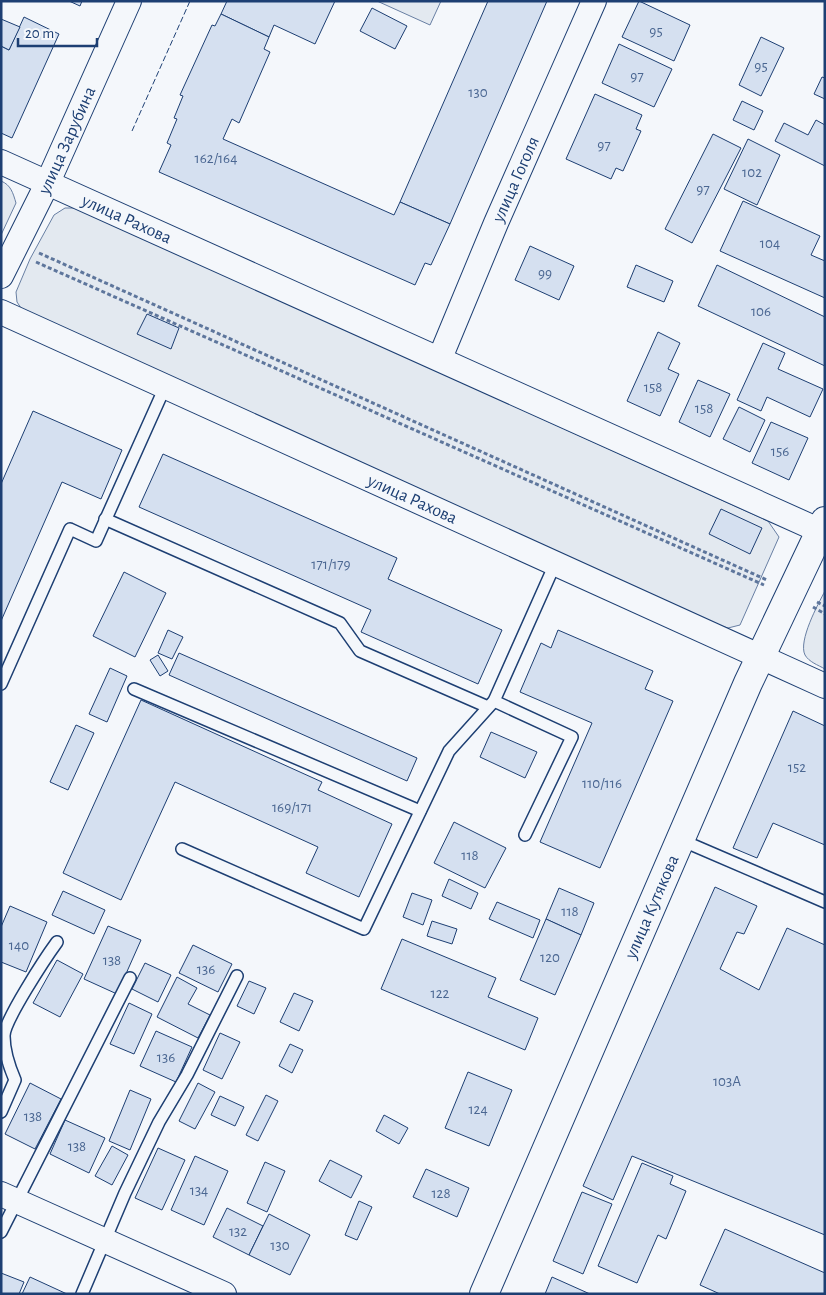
<svg xmlns="http://www.w3.org/2000/svg" width="826" height="1295" viewBox="0 0 826 1295" font-family="'Alegreya Sans',sans-serif">
  <style>
    .green { fill: #e3e9f0; stroke: #687fa3 }
    .building { fill: #d5e0f0; stroke: #1d3f73 }
    .lines { fill: none; stroke-linecap: round; stroke-linejoin: round }
    .service-casing { stroke: #1d3f73; stroke-width: 14 }
    .minor-casing { stroke: #1d3f73; stroke-width: 26 }
    .tertiary-casing { stroke: #1d3f73; stroke-width: 30 }
    .path { stroke: #5e769c; stroke-width: 3; stroke-dasharray: 4 2.5; stroke-linecap: butt }
    .service { stroke: #f4f7fb; stroke-width: 11 }
    .minor { stroke: #f4f7fb; stroke-width: 24 }
    .tertiary { stroke: #f4f7fb; stroke-width: 28 }
    .fence { stroke: #1d3f73; stroke-width: 1; stroke-dasharray: 6 2.5; stroke-linecap: butt }
    .labels { text-anchor: middle; stroke-width: 4; stroke-linejoin: round; paint-order: stroke }
    .number-label { font-size: 15px; fill: #4b6792 }
    .street-label { font-size: 18px; fill: #1d3f73; stroke: #f4f7fb }
  </style>
  <rect width="100%" height="100%" fill="#f4f7fb"/>
  <g class="green">
    <path d="M377,1H441L430,25Z"/>
    <path d="M1,181C11,185 13,193 16,203L1,235Z"/>
    <path d="M65,208H76L768,521L779,537L740,625L728,628L718,625L23,311L17,302L16,292L30,259L54,215Z"/>
    <path d="M825,591V669C818,665 809,662 805,655C798,641 818,604 825,591Z"/>
  </g>
  <g class="building">
    <path d="M69,1H82L80,6Z"/>
    <path d="M227,1H335L315,44L274,25L269,37L221,14Z"/>
    <path d="M488,1H547L450,224L400,202Z"/>
    <path d="M639,1L690,25L674,61L622,37Z"/>
    <path d="M372,8L407,26L395,49L360,31Z"/>
    <path d="M221,14L269,37L264,49L270,52L239,123L232,119L223,139L394,215L400,202L450,224L431,265L425,263L415,285L159,172L171,145L167,143L177,119L174,118L183,96L180,95L212,25L215,26Z"/>
    <path d="M24,17L59,34L12,138L1,133V46L9,50Z"/>
    <path d="M1,19L20,27L9,50L1,46Z"/>
    <path d="M761,37L784,48L761,96L739,85Z"/>
    <path d="M619,44L672,69L654,107L602,83Z"/>
    <path d="M822,77L825,78V99L814,94Z"/>
    <path d="M595,94L642,115L636,129L641,131L623,171L616,168L611,179L566,159Z"/>
    <path d="M742,101L763,111L754,130L733,120Z"/>
    <path d="M816,120L825,125V166L775,141L784,123L808,135Z"/>
    <path d="M713,134L741,148L692,243L665,229Z"/>
    <path d="M748,139L780,155L757,205L724,189Z"/>
    <path d="M743,201L820,236L811,255L825,261V298L720,251Z"/>
    <path d="M530,246L574,266L559,300L515,280Z"/>
    <path d="M636,265L673,281L664,302L627,287Z"/>
    <path d="M717,265L825,317V366L698,306Z"/>
    <path d="M147,314L179,328L171,349L137,334Z"/>
    <path d="M658,332L680,343L668,369L679,374L660,416L627,401Z"/>
    <path d="M763,343L785,353L778,369L823,389L810,417L767,397L761,411L737,400Z"/>
    <path d="M698,380L730,394L710,437L679,422Z"/>
    <path d="M739,407L765,420L750,452L723,439Z"/>
    <path d="M33,411L122,450L101,499L62,482L1,621V484Z"/>
    <path d="M771,422L808,438L789,480L752,463Z"/>
    <path d="M163,454L397,558L388,579L502,630L478,684L361,632L371,610L139,507Z"/>
    <path d="M721,509L762,528L750,554L709,534Z"/>
    <path d="M124,572L166,593L135,657L93,636Z"/>
    <path d="M168,630L183,637L172,659L158,653Z"/>
    <path d="M558,630L653,671L645,689L673,701L600,868L540,842L592,723L520,692L541,643L551,648Z"/>
    <path d="M179,653L417,758L407,781L169,675Z"/>
    <path d="M158,655L168,671L160,676L150,660Z"/>
    <path d="M110,668L127,676L107,722L89,714Z"/>
    <path d="M141,700L322,782L318,790L392,824L359,897L306,873L318,847L175,782L121,900L63,873Z"/>
    <path d="M793,711L825,726V845L773,823L757,858L733,848Z"/>
    <path d="M76,725L94,733L68,790L50,782Z"/>
    <path d="M491,732L537,752L525,778L480,757Z"/>
    <path d="M454,822L506,848L485,888L434,863Z"/>
    <path d="M449,879L478,893L471,909L442,896Z"/>
    <path d="M715,887L757,906L744,934L737,932L720,969L759,990L787,928L825,945V1235L632,1156L613,1200L583,1186Z"/>
    <path d="M559,888L594,903L581,935L546,919Z"/>
    <path d="M63,891L105,910L94,934L52,915Z"/>
    <path d="M412,893L432,900L423,925L403,917Z"/>
    <path d="M497,902L540,920L533,938L489,919Z"/>
    <path d="M10,906L47,922L26,972L1,962V927Z"/>
    <path d="M546,919L581,935L555,995L520,980Z"/>
    <path d="M432,921L457,929L452,944L427,936Z"/>
    <path d="M108,926L141,940L117,994L84,979Z"/>
    <path d="M402,939L496,978L488,997L538,1018L525,1050L381,989Z"/>
    <path d="M193,945L232,964L218,992L179,973Z"/>
    <path d="M57,960L83,974L60,1017L33,1003Z"/>
    <path d="M145,963L171,975L158,1002L132,989Z"/>
    <path d="M177,977L197,988L188,1004L210,1015L198,1038L157,1017Z"/>
    <path d="M249,981L266,988L254,1014L237,1006Z"/>
    <path d="M294,993L313,1001L299,1031L280,1022Z"/>
    <path d="M129,1003L152,1014L134,1054L110,1044Z"/>
    <path d="M156,1031L192,1047L176,1082L140,1066Z"/>
    <path d="M220,1033L240,1042L222,1079L203,1070Z"/>
    <path d="M290,1044L303,1050L292,1073L279,1066Z"/>
    <path d="M468,1072L512,1090L489,1146L445,1128Z"/>
    <path d="M30,1083L61,1099L35,1149L5,1134Z"/>
    <path d="M198,1083L215,1092L195,1129L179,1121Z"/>
    <path d="M130,1090L151,1099L130,1150L109,1141Z"/>
    <path d="M266,1095L278,1101L258,1141L246,1135Z"/>
    <path d="M220,1096L244,1107L235,1126L211,1115Z"/>
    <path d="M384,1115L408,1128L399,1144L376,1131Z"/>
    <path d="M65,1120L105,1138L89,1173L50,1154Z"/>
    <path d="M112,1146L128,1155L112,1185L95,1176Z"/>
    <path d="M158,1148L185,1160L162,1210L135,1198Z"/>
    <path d="M195,1156L228,1171L204,1225L171,1210Z"/>
    <path d="M330,1160L362,1176L351,1198L319,1181Z"/>
    <path d="M265,1162L285,1171L267,1212L247,1203Z"/>
    <path d="M642,1163L673,1176L670,1184L686,1191L666,1239L658,1235L637,1283L598,1266Z"/>
    <path d="M426,1169L469,1188L457,1217L413,1197Z"/>
    <path d="M582,1192L612,1204L583,1274L553,1261Z"/>
    <path d="M359,1201L372,1207L357,1240L345,1235Z"/>
    <path d="M227,1208L263,1226L249,1255L213,1237Z"/>
    <path d="M269,1214L310,1235L290,1275L249,1255Z"/>
    <path d="M725,1229L825,1273V1294H720L700,1285Z"/>
    <path d="M1,1273L24,1282L19,1294H1Z"/>
    <path d="M30,1277L67,1294H22Z"/>
    <path d="M552,1277L590,1294H545Z"/>
  </g>
  <g class="lines">
    <defs>
      <g id="service">
        <path d="M105,519L340,623L360,651L488,707"/>
        <path d="M1,684L70,529L96,541L165,387"/>
        <path d="M134,689L420,811"/>
        <path d="M494,701L572,737L525,835"/>
        <path d="M681,840L825,902"/>
        <path d="M182,849L364,929L449,751L494,701L555,564"/>
        <path d="M1,1112L15,1080C9,1066 4,1052 4,1036C4,1021 46,957 57,942"/>
        <path d="M1,1232L130,978"/>
        <path d="M82,1294L125,1193L159,1122L187,1075L237,976"/>
      </g>
      <g id="minor">
        <path id="s1" d="M1,162L825,533"/>
        <path id="s2" d="M1,276L48,182L129,1"/>
        <path id="s3" d="M1,312L825,686"/>
        <path id="s4" d="M440,358L496,223L594,1"/>
        <path d="M1,1194L224,1294"/>
      </g>
      <g id="tertiary">
        <path id="s5" d="M484,1294L748,683L825,521"/>
      </g>
    </defs>
    <use href="#service" class="service-casing"/>
    <use href="#minor" class="minor-casing"/>
    <use href="#tertiary" class="tertiary-casing"/>
    <g class="path">
      <path d="M39,253L767,580"/>
      <path d="M36,262L764,585"/>
      <path d="M817,602L825,606"/>
      <path d="M813,607L825,614"/>
    </g>
    <use href="#service" class="service"/>
    <use href="#minor" class="minor"/>
    <use href="#tertiary" class="tertiary"/>
    <path class="fence" d="M132,131L190,1"/>
  </g>
  <g class="labels">
    <g class="number-label">
      <text x="656" y="36">95</text>
      <text x="761" y="71">95</text>
      <text x="637" y="81">97</text>
      <text x="478" y="97">130</text>
      <text x="604" y="150">97</text>
      <text x="216" y="163">162/164</text>
      <text x="752" y="177">102</text>
      <text x="703" y="194">97</text>
      <text x="770" y="248">104</text>
      <text x="545" y="278">99</text>
      <text x="761" y="316">106</text>
      <text x="653" y="392">158</text>
      <text x="704" y="413">158</text>
      <text x="780" y="456">156</text>
      <text x="331" y="569">171/179</text>
      <text x="797" y="772">152</text>
      <text x="602" y="788">110/116</text>
      <text x="292" y="812">169/171</text>
      <text x="470" y="860">118</text>
      <text x="570" y="916">118</text>
      <text x="19" y="950">140</text>
      <text x="550" y="962">120</text>
      <text x="112" y="965">138</text>
      <text x="206" y="974">136</text>
      <text x="440" y="998">122</text>
      <text x="166" y="1062">136</text>
      <text x="727" y="1086">103А</text>
      <text x="478" y="1114">124</text>
      <text x="33" y="1121">138</text>
      <text x="77" y="1151">138</text>
      <text x="199" y="1195">134</text>
      <text x="441" y="1198">128</text>
      <text x="238" y="1236">132</text>
      <text x="280" y="1250">130</text>
    </g>
    <g class="street-label">
      <text dy="6" stroke="none"><textPath href="#s2" startOffset="151">улица Зарубина</textPath></text>
      <text dy="6" stroke="none"><textPath href="#s4" startOffset="194">улица Гоголя</textPath></text>
      <text dy="6" stroke="none"><textPath href="#s1" startOffset="138">улица Рахова</textPath></text>
      <text dy="6" stroke="none"><textPath href="#s3" startOffset="452">улица Рахова</textPath></text>
      <text dy="6" stroke="none"><textPath href="#s5" startOffset="422">улица Кутякова</textPath></text>
    </g>
  </g>
  <rect width="826" height="1295" fill="none" stroke="#1d3f73" stroke-width="5"/>
  <path d="M18 38v8h79v-8" fill="none" stroke="#1d3f73" stroke-width="2.5"/>
  <text x="25" y="38" font-size="15" fill="#1d3f73" stroke="#f4f7fb" stroke-width="4" paint-order="stroke">20 m</text>
</svg>
